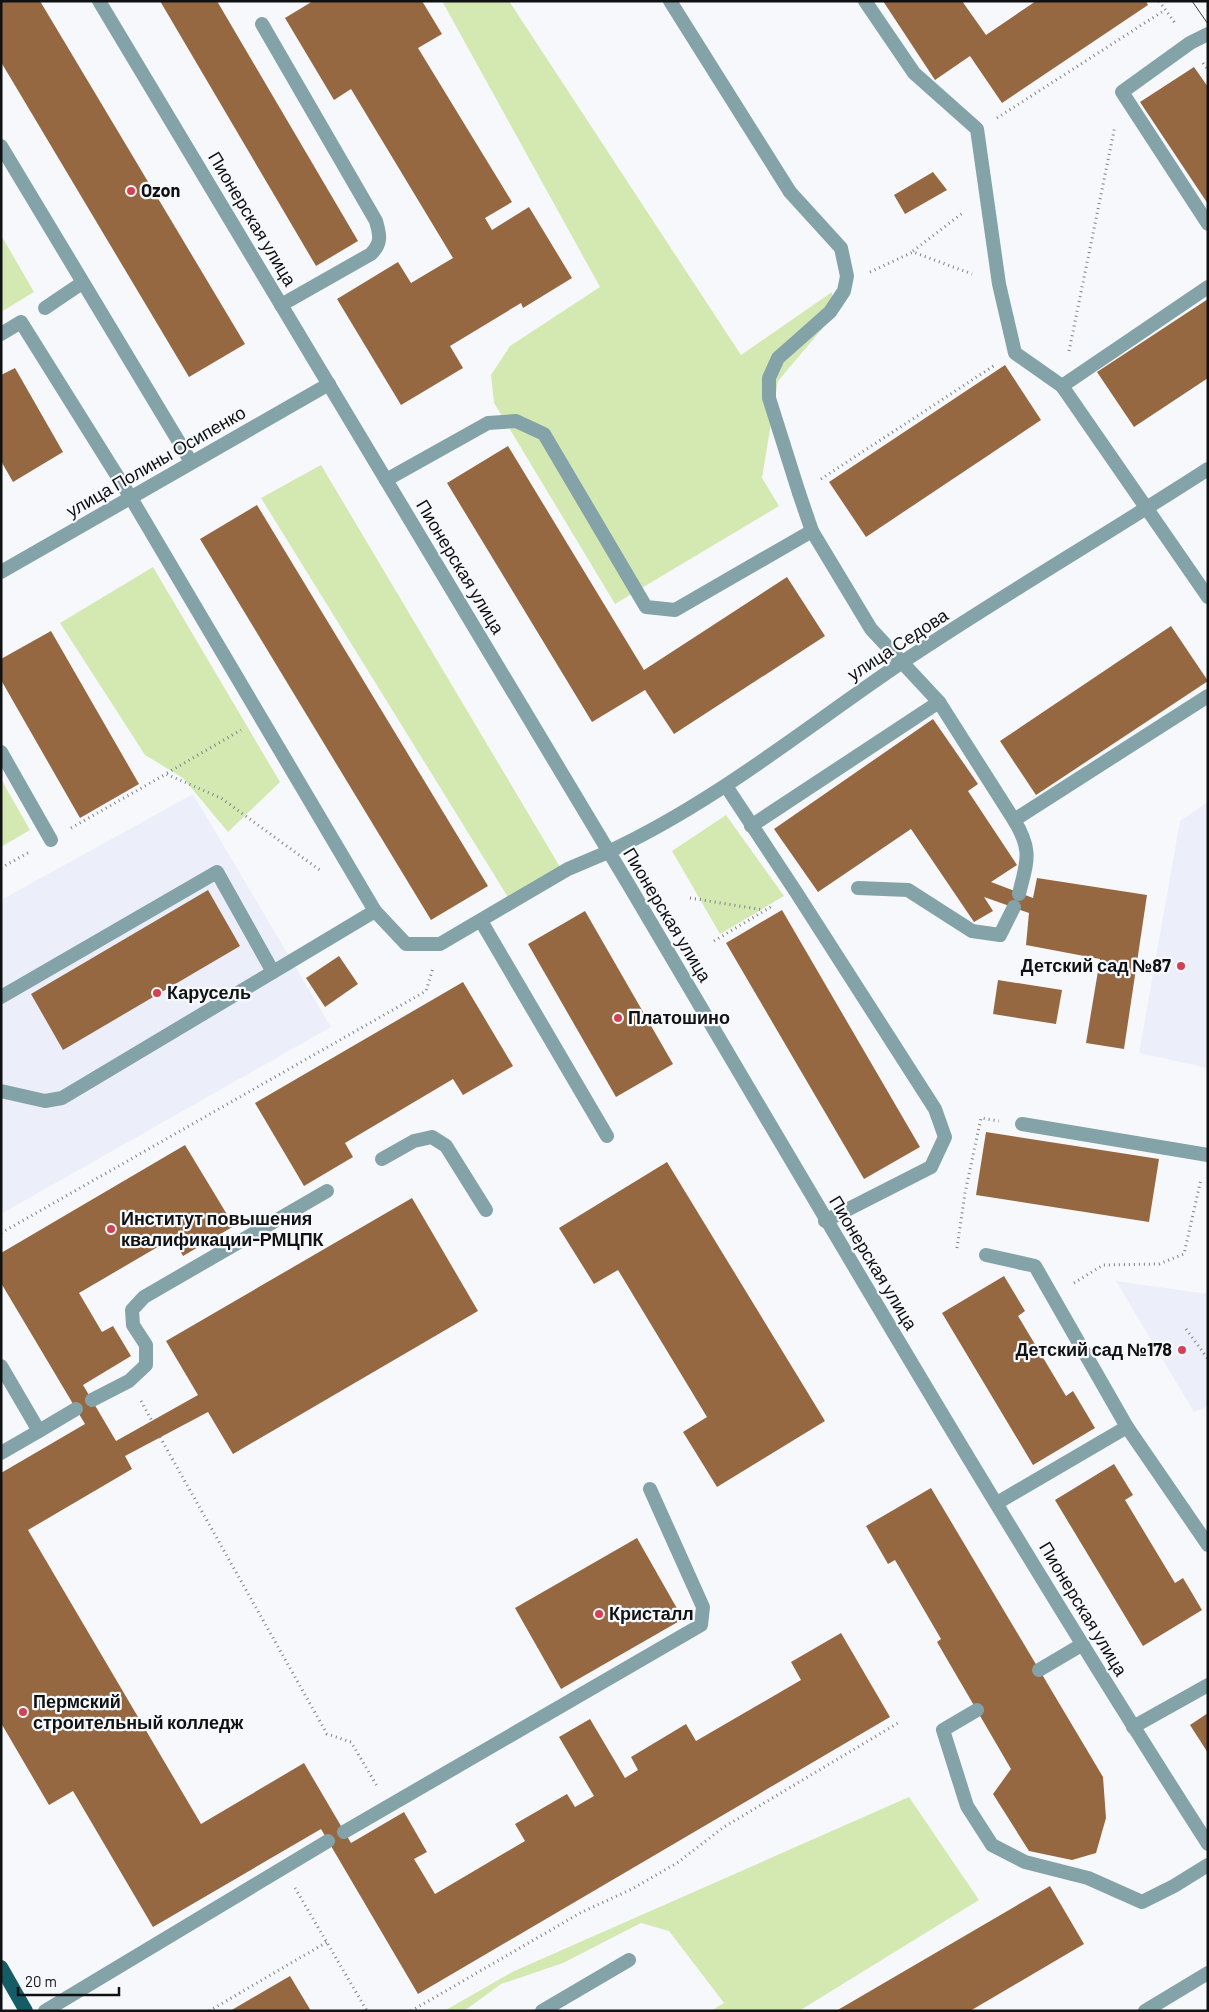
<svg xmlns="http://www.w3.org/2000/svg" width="1209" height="2012" viewBox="0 0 1209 2012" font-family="Barlow,sans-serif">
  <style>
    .built { fill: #eceffa }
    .green { fill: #d4e9b2 }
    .building { fill: #966841 }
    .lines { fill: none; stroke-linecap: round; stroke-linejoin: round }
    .path { stroke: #808183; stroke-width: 3; stroke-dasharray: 1 4; stroke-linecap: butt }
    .service { stroke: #83a3a8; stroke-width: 14 }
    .minor { stroke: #83a3a8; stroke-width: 14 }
    .primary { stroke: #155d66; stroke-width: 14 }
    .tram { stroke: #393a3b; stroke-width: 1 }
    .poi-dot { fill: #d24154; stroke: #f7f8fb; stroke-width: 2 }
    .labels { text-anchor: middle; stroke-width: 4.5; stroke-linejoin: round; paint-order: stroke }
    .poi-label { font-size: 18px; font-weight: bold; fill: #101112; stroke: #f7f8fb; text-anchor: start }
    .street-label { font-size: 18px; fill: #101112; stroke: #f7f8fb }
  </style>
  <rect width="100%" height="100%" fill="#f7f8fb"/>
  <g class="built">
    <path d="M193,794L331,1027L1,1214V900Z"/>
    <path d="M1208,802V1068L1139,1053L1180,821Z"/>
    <path d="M1116,1281L1208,1294V1406L1194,1412Z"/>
  </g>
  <g class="green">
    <path d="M442,1H509L741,355L832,292L833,316L778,381L762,478L779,506L615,604L494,403L491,375L510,346L600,287Z"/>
    <path d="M1,235L34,292L1,312Z"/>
    <path d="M321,465L563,872L511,902L261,498Z"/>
    <path d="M153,567L280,782L228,832L183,778L145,755L60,623Z"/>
    <path d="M1,779L30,830L1,847Z"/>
    <path d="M726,815L784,896L720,934L672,851Z"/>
    <path d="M909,1797L979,1900L799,2011H711L724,2003L669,1931L641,1923L563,1963L501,1984L464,2011H444L512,1972Z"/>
  </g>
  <g class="building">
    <path d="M1,1H40L245,344L189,377L1,62Z"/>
    <path d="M160,1H217L358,241L316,266Z"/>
    <path d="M313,1H422L442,34L418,48L512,202L485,218L492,230L529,207L572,278L523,308L521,303L450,346L463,368L401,405L337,299L398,262L411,283L453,258L351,89L334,100L285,18Z"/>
    <path d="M883,1H962L986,35L1036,1H1146L1148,5L1002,103L970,56L935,80Z"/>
    <path d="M1194,67L1208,87V204L1140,102Z"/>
    <path d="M933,172L947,190L905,214L894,195Z"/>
    <path d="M1208,299V378L1134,427L1097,372Z"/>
    <path d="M1005,365L1041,420L866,537L829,482Z"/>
    <path d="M15,368L63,452L13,482L1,461V375Z"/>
    <path d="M508,446L644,670L787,577L825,636L674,734L645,690L592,722L447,483Z"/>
    <path d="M257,505L488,886L431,920L200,539Z"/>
    <path d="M1171,626L1208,681L1036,795L1000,741Z"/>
    <path d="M51,631L139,784L80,818L1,680V659Z"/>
    <path d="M933,719L978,784L968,791L1017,865L991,882L1033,898L1037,878L1147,895L1124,1049L1086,1043L1100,959L1026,945L1029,913L984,897L993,911L974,922L911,829L818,892L774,829Z"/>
    <path d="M208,890L240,946L63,1050L31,994Z"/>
    <path d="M782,910L920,1147L864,1179L726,943Z"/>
    <path d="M585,911L673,1064L616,1097L528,944Z"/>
    <path d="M339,956L358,984L325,1007L306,978Z"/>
    <path d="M998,980L1062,990L1056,1024L993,1014Z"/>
    <path d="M463,982L513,1066L463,1095L453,1079L345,1143L353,1157L304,1186L255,1103Z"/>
    <path d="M986,1132L1159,1159L1149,1222L976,1195Z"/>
    <path d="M185,1145L234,1226L183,1256L173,1238L79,1293L102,1332L113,1326L131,1356L83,1385L116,1441L198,1395L166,1341L412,1198L478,1311L233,1454L208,1412L125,1456L132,1469L28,1530L201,1824L304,1763L351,1843L404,1812L427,1852L414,1859L435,1894L525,1841L515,1824L567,1794L575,1807L594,1796L559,1737L590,1719L625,1778L638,1770L631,1757L686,1724L696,1741L801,1680L791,1662L841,1633L890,1717L418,1994L321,1829L153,1927L73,1791L49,1805L1,1723V1473L85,1424L1,1283V1253Z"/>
    <path d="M667,1162L825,1421L717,1487L683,1432L707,1417L618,1270L594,1284L559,1228Z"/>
    <path d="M1004,1276L1025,1311L1018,1316L1066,1396L1073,1391L1095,1428L1033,1465L942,1313Z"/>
    <path d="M1114,1464L1133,1495L1125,1500L1175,1583L1183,1578L1202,1610L1143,1646L1055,1500Z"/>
    <path d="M931,1488L1103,1777L1106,1818L1096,1853L1072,1860L1029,1851L993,1794L1011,1769L937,1642L941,1639L895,1560L888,1564L866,1526Z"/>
    <path d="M637,1538L683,1619L561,1689L515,1608Z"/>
    <path d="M1208,1713V1753L1190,1725Z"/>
    <path d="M1050,1886L1084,1944L970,2011H836Z"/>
    <path d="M290,1976L311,2011H230Z"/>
  </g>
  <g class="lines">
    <g class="path">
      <path d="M1159,1L1175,23"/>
      <path d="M1203,63L1208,70"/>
      <path d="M997,118L1165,10"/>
      <path d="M913,251L964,212"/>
      <path d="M870,272L913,252L972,274"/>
      <path d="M1069,351L1115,126"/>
      <path d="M821,479L995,365"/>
      <path d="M167,773L241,730"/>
      <path d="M71,828L166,774L221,798L321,871"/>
      <path d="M1,868L31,851"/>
      <path d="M690,898L764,910"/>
      <path d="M714,941L774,905"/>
      <path d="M1,1233L426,991L433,968"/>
      <path d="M957,1248L965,1193L981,1118L999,1121"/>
      <path d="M1074,1283L1103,1265L1159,1264L1184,1254L1201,1179"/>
      <path d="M1186,1329L1208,1359"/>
      <path d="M141,1401L152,1421"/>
      <path d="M160,1437L327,1734L351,1742L377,1786"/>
      <path d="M295,1888L367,2011"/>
      <path d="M209,2011L327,1942"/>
      <path d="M411,2011L582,1912L632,1889L677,1863L724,1827L898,1723"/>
    </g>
    <g class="service">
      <path d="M865,1L914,73L977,129L999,284L1015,353L1062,386L1208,597"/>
      <path d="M262,24L376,221C380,235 382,243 371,254L281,305"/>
      <path d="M1208,34L1190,43L1122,92L1208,224"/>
      <path d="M1,146L191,462"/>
      <path d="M45,308L82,283"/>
      <path d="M1,334L21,322L131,498L375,911L406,944H440L568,869L608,852"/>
      <path d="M1062,386L1208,287"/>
      <path d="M386,480L488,423L516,421L544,434L646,607L675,610L812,531"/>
      <path d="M799,493L812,531L871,629L939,702L1014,820L1208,696"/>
      <path d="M1,752L51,840"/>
      <path d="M726,786L796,892L935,1109L945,1137L931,1167L825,1221"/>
      <path d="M1014,820C1033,851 1027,861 1019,894"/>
      <path d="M751,826L939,702"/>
      <path d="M858,888L908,890L972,931L1000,935L1014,907"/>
      <path d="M481,921L607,1136"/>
      <path d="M1,997L217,872L273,972"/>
      <path d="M1,1091L45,1101L62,1098L375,911"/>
      <path d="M1022,1124L1208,1155"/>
      <path d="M382,1159L414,1141L432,1137L446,1146L486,1210"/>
      <path d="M986,1255L1035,1266L1127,1427L997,1503"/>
      <path d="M1,1366L39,1431L1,1453"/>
      <path d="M92,1400L129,1381L146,1365V1345L133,1325L132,1310L144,1297L327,1191"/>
      <path d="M1127,1427L1208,1545"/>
      <path d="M39,1431L76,1409"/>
      <path d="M1039,1670L1083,1644"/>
      <path d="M977,1710L943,1730L967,1806L992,1845L1025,1862L1088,1878L1142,1902L1174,1886L1208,1865"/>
      <path d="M1133,1727L1208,1685"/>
      <path d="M344,1832L701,1625L703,1607L650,1489"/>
      <path d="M45,2011L328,1841"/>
      <path d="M542,2011L629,1960"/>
    </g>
    <g class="minor">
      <path d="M99,1C275,295 452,588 627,882C818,1205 1006,1529 1208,1844"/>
      <path d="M670,1L790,192L841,248L847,276L844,291L830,312L778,358L769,378V398L799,493"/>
      <path d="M1,572L329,384"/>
      <path d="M608,852C714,803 805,728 901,663C1001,596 1106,535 1208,469"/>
      <path d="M1145,2011L1208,1973"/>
    </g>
    <path class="primary" d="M1,1967L26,2011"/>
    <path class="tram" d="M1192,1L1208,24"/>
  </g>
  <g class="poi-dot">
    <circle cx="131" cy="191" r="5"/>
    <circle cx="1181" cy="966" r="5"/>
    <circle cx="157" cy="993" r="5"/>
    <circle cx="618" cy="1018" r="5"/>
    <circle cx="111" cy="1229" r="5"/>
    <circle cx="1182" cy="1350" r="5"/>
    <circle cx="599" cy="1614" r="5"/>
    <circle cx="23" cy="1712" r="5"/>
  </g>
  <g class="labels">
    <g class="poi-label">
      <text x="141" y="197">Ozon</text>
      <text x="1171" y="972" text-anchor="end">Детский сад №87</text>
      <text x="167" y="999">Карусель</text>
      <text x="628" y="1024">Платошино</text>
      <text x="121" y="1225">Институт повышения<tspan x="121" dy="21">квалификации-РМЦПК</tspan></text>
      <text x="1172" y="1356" text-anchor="end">Детский сад №178</text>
      <text x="609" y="1620">Кристалл</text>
      <text x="33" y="1708">Пермский<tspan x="33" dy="21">строительный колледж</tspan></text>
    </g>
    <g class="street-label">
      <text transform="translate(252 219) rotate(59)" y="6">Пионерская улица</text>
      <text transform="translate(156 462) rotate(-30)" y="6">улица Полины Осипенко</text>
      <text transform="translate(460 567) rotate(59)" y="6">Пионерская улица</text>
      <text transform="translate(898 645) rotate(-33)" y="6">улица Седова</text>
      <text transform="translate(667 915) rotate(59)" y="6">Пионерская улица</text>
      <text transform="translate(873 1263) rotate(59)" y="6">Пионерская улица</text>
      <text transform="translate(1083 1609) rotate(59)" y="6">Пионерская улица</text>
    </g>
  </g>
  <rect width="1209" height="2012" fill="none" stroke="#101112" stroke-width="5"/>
  <path d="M18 1987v8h101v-8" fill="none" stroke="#101112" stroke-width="2.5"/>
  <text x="25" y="1987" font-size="15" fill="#101112" stroke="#f7f8fb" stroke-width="4" paint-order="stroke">20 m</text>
</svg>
